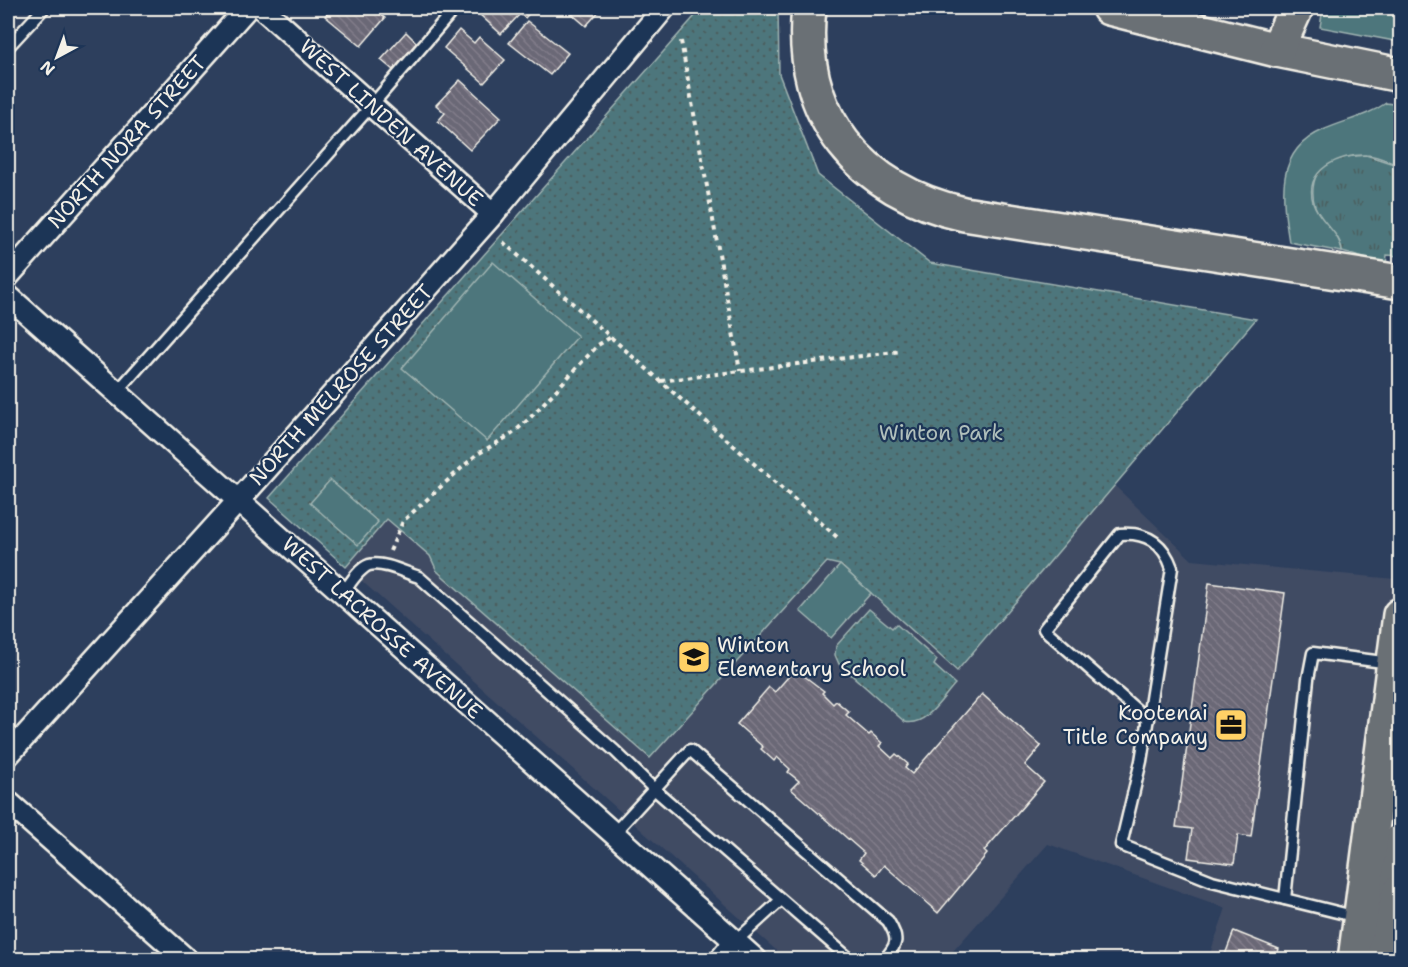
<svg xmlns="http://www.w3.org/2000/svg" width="1408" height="967" viewBox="0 0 1408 967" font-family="'Shantell Sans',sans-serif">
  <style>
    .built { fill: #404b64 }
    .grass { fill: url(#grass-tufts); stroke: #a0b4b2; stroke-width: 1.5 }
    .park { fill: url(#park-dots); stroke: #a0b4b2; stroke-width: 1.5 }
    .garden { fill: #4d767b; stroke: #a0b4b2; stroke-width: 1.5 }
    .building { fill: url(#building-back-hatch); stroke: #f4f1e8; stroke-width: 1.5 }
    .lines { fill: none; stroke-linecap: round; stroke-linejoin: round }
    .service-casing { stroke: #f4f1e8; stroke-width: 15 }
    .minor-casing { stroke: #f4f1e8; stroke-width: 26 }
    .primary-casing { stroke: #f4f1e8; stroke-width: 38 }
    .trunk-casing { stroke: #f4f1e8; stroke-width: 38 }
    .path { stroke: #f4f1e8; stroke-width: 4; stroke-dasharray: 4.5 4.5; stroke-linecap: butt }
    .service { stroke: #1d3557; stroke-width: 10 }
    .minor { stroke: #1d3557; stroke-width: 21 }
    .primary { stroke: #6b6f75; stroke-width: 33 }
    .trunk { stroke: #6b6f75; stroke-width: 33 }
    .labels { text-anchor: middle; stroke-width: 4.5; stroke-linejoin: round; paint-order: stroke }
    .street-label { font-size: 21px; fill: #f4f1e8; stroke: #1d3557 }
    .park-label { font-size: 21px; fill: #b1c0bc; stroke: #1d3557 }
    .poi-label { font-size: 21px; fill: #f4f1e8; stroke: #1d3557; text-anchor: start }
  </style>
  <defs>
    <pattern id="grass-tufts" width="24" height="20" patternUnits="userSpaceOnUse" patternTransform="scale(1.5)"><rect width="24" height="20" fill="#4d767b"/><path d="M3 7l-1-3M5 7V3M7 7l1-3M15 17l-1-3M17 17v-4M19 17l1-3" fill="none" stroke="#4b5f60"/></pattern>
    <pattern id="park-dots" width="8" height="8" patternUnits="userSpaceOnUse" patternTransform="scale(1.5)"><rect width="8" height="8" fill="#4d767b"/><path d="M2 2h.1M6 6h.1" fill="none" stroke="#4b5f60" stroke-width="1.8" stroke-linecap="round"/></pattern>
    <pattern id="building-back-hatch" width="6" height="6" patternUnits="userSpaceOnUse" patternTransform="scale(1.5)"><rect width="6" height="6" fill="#6b6776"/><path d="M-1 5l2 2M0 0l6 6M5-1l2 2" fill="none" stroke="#817d8a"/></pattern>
  </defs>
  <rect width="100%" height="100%" fill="#2d3f5d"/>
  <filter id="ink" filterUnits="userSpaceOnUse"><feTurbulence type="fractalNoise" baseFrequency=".0167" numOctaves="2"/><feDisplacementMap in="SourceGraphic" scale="12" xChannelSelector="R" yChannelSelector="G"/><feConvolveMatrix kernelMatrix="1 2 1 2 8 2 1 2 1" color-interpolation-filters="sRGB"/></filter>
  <g filter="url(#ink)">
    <path class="built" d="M1115,486L1192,560L1395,579L1345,959H1208L1226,908L1048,844L946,959H786L346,567L387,519L421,549L827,562L840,565L956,671Z"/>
    <path class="grass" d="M1366,155L1400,166V256L1387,255L1386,264L1342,252C1341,236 1330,230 1321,218C1309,201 1309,172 1330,162C1342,156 1354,156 1366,155Z"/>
    <g class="park">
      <path d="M702,8H778L779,74L818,175L930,263L1256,319L957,671L840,565L827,562L650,758L437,571L430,556L387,519L346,567L269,498Z"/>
      <path d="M869,609L892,628L896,624L937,660L934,665L955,684C942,698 926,727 905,722L839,664L835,655L836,646Z"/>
    </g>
    <g class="garden">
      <path d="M1323,8H1400V42L1320,27Z"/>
      <path d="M1386,103L1400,105V166C1390,162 1377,155 1366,155C1339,154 1304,170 1313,202C1319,222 1340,231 1342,252L1289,242C1282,198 1274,151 1323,130C1345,120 1366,117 1386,103Z"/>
      <path d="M493,262L578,336L487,441L402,368Z"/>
      <path d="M330,480L378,522L358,545L310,503Z"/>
      <path d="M840,565L871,593L831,638L800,611Z"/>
    </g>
    <g class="building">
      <path d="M333,8H372L385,18L361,46L325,16Z"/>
      <path d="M484,8H534L525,18L520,14L501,34L478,13Z"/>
      <path d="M565,8H602L586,26Z"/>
      <path d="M527,21L568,53L550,75L509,43Z"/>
      <path d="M459,30L474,43L479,37L505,60L484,83L444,48Z"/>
      <path d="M406,32L417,43L393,70L381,60Z"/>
      <path d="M460,80L501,117L470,150L438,121L445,113L436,105Z"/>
      <path d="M1209,583L1285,593L1251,837L1238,835L1234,864L1188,858L1192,829L1176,827Z"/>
      <path d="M795,669L824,691L822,693L833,704L836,701L849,712L846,715L869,735L871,733L882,743L879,746L892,758L896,754L908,764L905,768L912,774L982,694L1041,746L1025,765L1044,782L984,851L987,854L938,913L884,865L876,875L859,860L864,853L791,789L799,781L788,772L790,769L777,757L774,761L761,749L763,747L737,724L769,687L775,692Z"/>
      <path d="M1234,931L1279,949L1275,960H1223Z"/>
    </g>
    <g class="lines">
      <defs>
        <g id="service">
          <path d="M8,47L44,8"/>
          <path d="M116,393L372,105L455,8"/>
          <path d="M343,593C350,584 358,569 369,565C383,561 406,573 419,577L615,751L654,789L851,960"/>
          <path d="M1148,720L1044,629L1120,534C1146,532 1163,542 1172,568L1141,761L1121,845L1212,881L1357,917"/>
          <path d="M614,833L690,750L888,921C899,939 898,944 884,960"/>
          <path d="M1285,899L1308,679L1313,653L1391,663"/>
          <path d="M736,941L781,900"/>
        </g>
        <g id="minor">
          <path d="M262,8L493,214"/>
          <path d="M8,276L247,8"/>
          <path d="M8,296L756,960"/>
          <path d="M8,755L239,500L493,214L664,8"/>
          <path d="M8,802L187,960"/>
          <path d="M720,960L736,941"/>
        </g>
        <g id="primary">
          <path d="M1389,919L1400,841"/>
          <path d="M1355,960L1400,615"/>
        </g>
        <g id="trunk">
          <path d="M809,8C797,116 861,191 964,214L1400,282"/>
          <path d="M1109,8L1277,50L1400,75"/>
          <path d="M1277,50L1296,8"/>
          <path d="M1384,957L1400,891"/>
        </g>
      </defs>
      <use href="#service" class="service-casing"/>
      <use href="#minor" class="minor-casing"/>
      <use href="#primary" class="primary-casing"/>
      <use href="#trunk" class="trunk-casing"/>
      <g class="path">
        <path d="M681,41L740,371"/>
        <path d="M503,242L837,537"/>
        <path d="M661,381L902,351"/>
        <path d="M390,551L403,521L476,455L512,434L529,419L598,345L611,337"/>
      </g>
      <use href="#service" class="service"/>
      <use href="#minor" class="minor"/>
      <use href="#primary" class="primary"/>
      <use href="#trunk" class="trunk"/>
    </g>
  </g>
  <defs>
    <symbol id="school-square" viewBox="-11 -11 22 22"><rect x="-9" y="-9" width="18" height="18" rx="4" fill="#ffd166" stroke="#1d3557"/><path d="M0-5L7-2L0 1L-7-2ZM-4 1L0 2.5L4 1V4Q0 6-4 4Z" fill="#111"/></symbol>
    <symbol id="office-square" viewBox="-11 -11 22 22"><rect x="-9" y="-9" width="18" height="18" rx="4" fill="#ffd166" stroke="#1d3557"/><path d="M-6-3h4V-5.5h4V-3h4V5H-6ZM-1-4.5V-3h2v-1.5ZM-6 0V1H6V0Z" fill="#111"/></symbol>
  </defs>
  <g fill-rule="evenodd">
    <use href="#school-square" x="675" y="638" width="38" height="38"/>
    <use href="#office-square" x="1212" y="706" width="38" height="38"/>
  </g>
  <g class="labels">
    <g class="street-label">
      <text transform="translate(391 123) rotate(42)" y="7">WEST LINDEN AVENUE</text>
      <text transform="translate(127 142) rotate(-48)" y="7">NORTH NORA STREET</text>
      <text transform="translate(341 385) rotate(-48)" y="7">NORTH MELROSE STREET</text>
      <text transform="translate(382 628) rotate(42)" y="7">WEST LACROSSE AVENUE</text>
    </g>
    <g class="park-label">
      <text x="941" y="440">Winton Park</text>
    </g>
    <g class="poi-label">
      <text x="717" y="652">Winton<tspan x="717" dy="24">Elementary School</tspan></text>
      <text x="1208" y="720" text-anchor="end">Kootenai<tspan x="1208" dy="24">Title Company</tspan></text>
    </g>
  </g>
  <rect width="1408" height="967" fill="none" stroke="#1d3557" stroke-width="30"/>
  <rect x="15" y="15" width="1378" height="937" fill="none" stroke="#f4f1e8" stroke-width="2" filter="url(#ink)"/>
  <g transform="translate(57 57) rotate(221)" stroke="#1d3557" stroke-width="4.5" paint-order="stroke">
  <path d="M0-4.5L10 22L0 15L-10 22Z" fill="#f4f1e8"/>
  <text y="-9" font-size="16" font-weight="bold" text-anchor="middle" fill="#f4f1e8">N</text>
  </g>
</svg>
